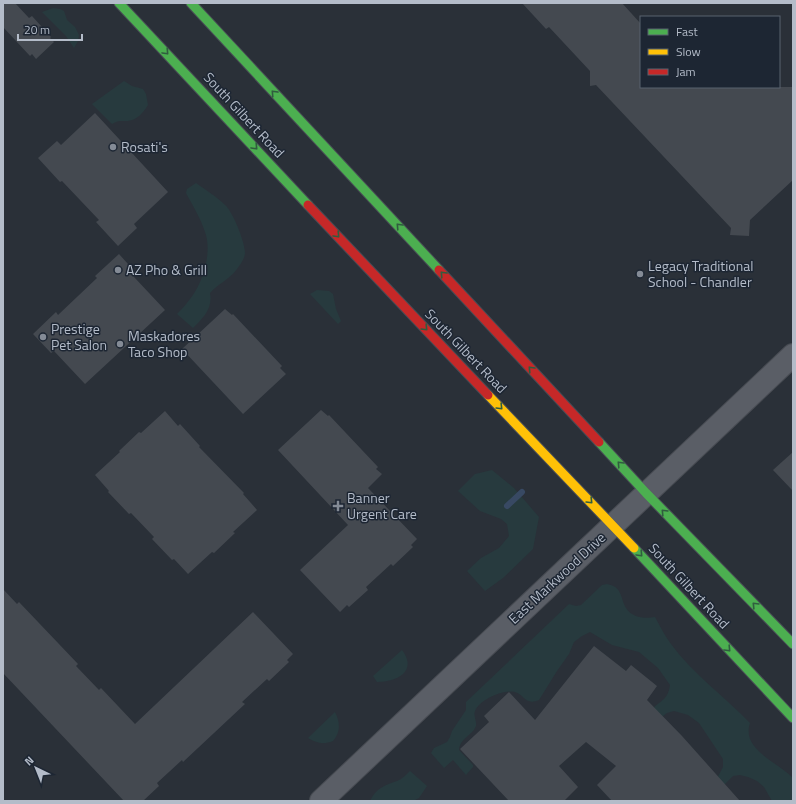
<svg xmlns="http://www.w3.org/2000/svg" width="796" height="804" viewBox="0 0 796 804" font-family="'Titillium Web',sans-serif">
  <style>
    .green { fill: #273a3e }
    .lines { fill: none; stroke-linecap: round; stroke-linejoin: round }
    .stream { stroke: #384963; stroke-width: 6 }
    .building { fill: #444950 }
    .street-casing { stroke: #484c53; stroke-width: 24 }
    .fast-casing { stroke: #484c55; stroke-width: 11 }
    .slow-casing { stroke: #484c55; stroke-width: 11 }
    .jam-casing { stroke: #484c55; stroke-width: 11 }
    .street { stroke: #5a5e66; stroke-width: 22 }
    .fast { stroke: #4caf50; stroke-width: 9 }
    .slow { stroke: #ffc107; stroke-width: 9 }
    .jam { stroke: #c62828; stroke-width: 9 }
    .oneway { stroke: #305d3f }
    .poi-dot { fill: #848b96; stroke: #1d2633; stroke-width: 1.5 }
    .labels { text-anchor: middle; stroke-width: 3; stroke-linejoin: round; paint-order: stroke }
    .street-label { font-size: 14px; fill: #b4bcc9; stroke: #1d2633 }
    .poi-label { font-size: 14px; fill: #b4bcc9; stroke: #1d2633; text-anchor: start }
  </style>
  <rect width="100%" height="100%" fill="#2a3038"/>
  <g class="green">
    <path d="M53,8L60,9L64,11L67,20L75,27L79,35L78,41L74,48L66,36L42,12Z"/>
    <path d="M124,81L132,86L143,89L146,94L148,105C143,113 137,120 128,121C121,121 118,120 112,124L92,104Z"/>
    <path d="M196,183C206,190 217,197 225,205C233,212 245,242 245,253C245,258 240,265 237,269C230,279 218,284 210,293C213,309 203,318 193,328L177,314C183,308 188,302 193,295C204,279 212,251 205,232C201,219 193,206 186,193L187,189Z"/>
    <path d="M317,290L329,291L333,294L336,309L341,321L338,324L310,294Z"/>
    <path d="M492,470L514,488L539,517L533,549L503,578L485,591L467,571L481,558L499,548L509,536L507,524L501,519L480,511L458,491L475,474Z"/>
    <path d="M607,584C623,587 620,598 626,608C632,618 646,619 655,617C660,626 665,636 671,644C693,674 724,696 750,723C741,750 778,762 793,778V801H772L764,787L757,781L748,777L740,775L733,776L722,787L712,788L723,767V759L699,723L688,715L674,711L667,713L659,719L651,710C661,700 668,700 670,685L658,668L639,652L612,645L590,632L582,636L574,642L569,654L557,671L539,700C525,706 524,694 515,692C503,689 479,700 475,711C473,716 477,721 476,726C472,736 460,738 459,750L473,765V767L466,775L453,760L444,768L431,753L434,748L447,742L450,737L452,731L466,710V702L569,604L576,606L581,605L602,585Z"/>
    <path d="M402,650C418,671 397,682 377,682L373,676Z"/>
    <path d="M335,712C340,722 341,732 333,741C323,745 317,743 308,738Z"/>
    <path d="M410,771L427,786L419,798L413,801H370C376,788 385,785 397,781C402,779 406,775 410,771Z"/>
  </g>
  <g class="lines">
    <path class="stream" d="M507,506L522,492"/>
  </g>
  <g class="building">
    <path d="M3,3H15L29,18L32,16L51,37L50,38L54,42L36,59L32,54L30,56L3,27Z"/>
    <path d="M522,3H622L641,24V87H793V180L750,220L749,236L730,235L731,228L596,85L590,86V71L549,27L546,29Z"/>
    <path d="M95,113L168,192L134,224L137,228L118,246L96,222L99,220L62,181L60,182L38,158L57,141L61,145Z"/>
    <path d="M119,254L137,274L134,277L165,310L85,384L54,351L51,353L33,334L56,312L58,315L97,278L95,276Z"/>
    <path d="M225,309L232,315L233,314L282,366L280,368L286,374L243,414L182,349Z"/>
    <path d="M321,410L328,416L329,415L378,467L376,469L382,474L368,488L417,539L411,545L413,547L393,566L391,564L366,587L368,590L349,607L347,605L340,612L300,570L348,525L278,450Z"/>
    <path d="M165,411L178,426L180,424L200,446L199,447L244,493L243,494L257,510L233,532L235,533L214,553L212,552L188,574L174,559L172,560L152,539L154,537L131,513L129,514L108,492L109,491L95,475L120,452L119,451L139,432L141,433Z"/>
    <path d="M793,452V491L773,470Z"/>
    <path d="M3,589L17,604L19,602L78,664L76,666L99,690L101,688L135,724L253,612L293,654L287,660L289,662L269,681L267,679L242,702L245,704L183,762L182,760L157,783L159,786L143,801H124L3,673Z"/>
    <path d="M594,646L626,671L631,665L657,686L647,700L682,736L740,801H612L597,785L616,766L586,742L559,766L578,787L564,801H509L460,749L489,722L484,716L509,692L535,720Z"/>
  </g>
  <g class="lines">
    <defs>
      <path id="street" d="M321,801L793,355"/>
      <g id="fast">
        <path d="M119,3L308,205"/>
        <path d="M191,3L439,270"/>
        <path d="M599,442L646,493L793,644"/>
        <path d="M634,548L793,718"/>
      </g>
      <path id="slow" d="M488,395L634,548"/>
      <g id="jam">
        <path d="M308,205L488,395"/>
        <path d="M439,270L599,442"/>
      </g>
    </defs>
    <use href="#street" class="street-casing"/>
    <use href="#fast" class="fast-casing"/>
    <use href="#slow" class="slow-casing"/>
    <use href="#jam" class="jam-casing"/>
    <use href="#street" class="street"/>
    <use href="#fast" class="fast"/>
    <use href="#slow" class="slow"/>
    <use href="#jam" class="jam"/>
  </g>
  <defs><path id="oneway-chevron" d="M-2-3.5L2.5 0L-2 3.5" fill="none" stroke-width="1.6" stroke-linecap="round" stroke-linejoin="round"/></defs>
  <g class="oneway">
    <use href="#oneway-chevron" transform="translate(166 52) rotate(47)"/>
    <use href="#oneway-chevron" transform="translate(274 93) rotate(-133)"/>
    <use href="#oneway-chevron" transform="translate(255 147) rotate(47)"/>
    <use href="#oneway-chevron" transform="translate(399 226) rotate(-133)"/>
    <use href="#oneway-chevron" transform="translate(337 235) rotate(47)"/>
    <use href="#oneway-chevron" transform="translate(443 274) rotate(-133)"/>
    <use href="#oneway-chevron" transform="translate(425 328) rotate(46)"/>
    <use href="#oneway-chevron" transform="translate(531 369) rotate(-133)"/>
    <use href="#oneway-chevron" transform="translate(500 407) rotate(46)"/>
    <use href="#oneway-chevron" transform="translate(620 464) rotate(-133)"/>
    <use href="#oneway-chevron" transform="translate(590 501) rotate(46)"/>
    <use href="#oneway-chevron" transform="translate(664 512) rotate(-134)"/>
    <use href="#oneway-chevron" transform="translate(640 554) rotate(47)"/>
    <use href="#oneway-chevron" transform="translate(755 605) rotate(-134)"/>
    <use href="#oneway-chevron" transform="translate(728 649) rotate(47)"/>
  </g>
  <g class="poi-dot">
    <circle cx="113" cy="147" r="4"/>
    <circle cx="118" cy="270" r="4"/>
    <circle cx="640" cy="274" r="4"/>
    <circle cx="43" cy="337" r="4"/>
    <circle cx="120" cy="344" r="4"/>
    <path d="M336 500h4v4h4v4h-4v4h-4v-4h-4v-4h4z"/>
  </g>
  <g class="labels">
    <g class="street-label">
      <text transform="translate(244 115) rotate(47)" y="5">South Gilbert Road</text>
      <text transform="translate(466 351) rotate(46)" y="5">South Gilbert Road</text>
      <text transform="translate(557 578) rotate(-43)" y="5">East Markwood Drive</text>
      <text transform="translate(689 586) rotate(47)" y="5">South Gilbert Road</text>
    </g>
    <g class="poi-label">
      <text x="121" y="152">Rosati's</text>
      <text x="648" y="271">Legacy Traditional<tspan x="648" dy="16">School - Chandler</tspan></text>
      <text x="126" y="275">AZ Pho &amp; Grill</text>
      <text x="51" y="334">Prestige<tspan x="51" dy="16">Pet Salon</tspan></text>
      <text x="128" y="341">Maskadores<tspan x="128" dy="16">Taco Shop</tspan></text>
      <text x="347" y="503">Banner<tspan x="347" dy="16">Urgent Care</tspan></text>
    </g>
  </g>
  <rect width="796" height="804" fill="none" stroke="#b4bcc9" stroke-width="8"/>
  <rect x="640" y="16" width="140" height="72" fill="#1d2633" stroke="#59626f"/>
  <rect x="648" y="29" width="20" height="6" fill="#4caf50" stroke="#59626f"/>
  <text x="676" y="36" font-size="12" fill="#b4bcc9">Fast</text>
  <rect x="648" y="49" width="20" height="6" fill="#ffc107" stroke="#59626f"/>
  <text x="676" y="56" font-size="12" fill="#b4bcc9">Slow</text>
  <rect x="648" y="69" width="20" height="6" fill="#c62828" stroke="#59626f"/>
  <text x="676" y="76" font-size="12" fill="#b4bcc9">Jam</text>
  <g transform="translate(36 768) rotate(317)" stroke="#1d2633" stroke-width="3" paint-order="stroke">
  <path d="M0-3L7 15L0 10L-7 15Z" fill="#b4bcc9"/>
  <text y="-6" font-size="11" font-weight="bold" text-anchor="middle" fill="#b4bcc9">N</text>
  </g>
  <path d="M18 34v6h64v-6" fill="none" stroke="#b4bcc9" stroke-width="2"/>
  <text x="24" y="34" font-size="12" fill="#b4bcc9" stroke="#1d2633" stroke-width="3" paint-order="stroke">20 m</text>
</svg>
